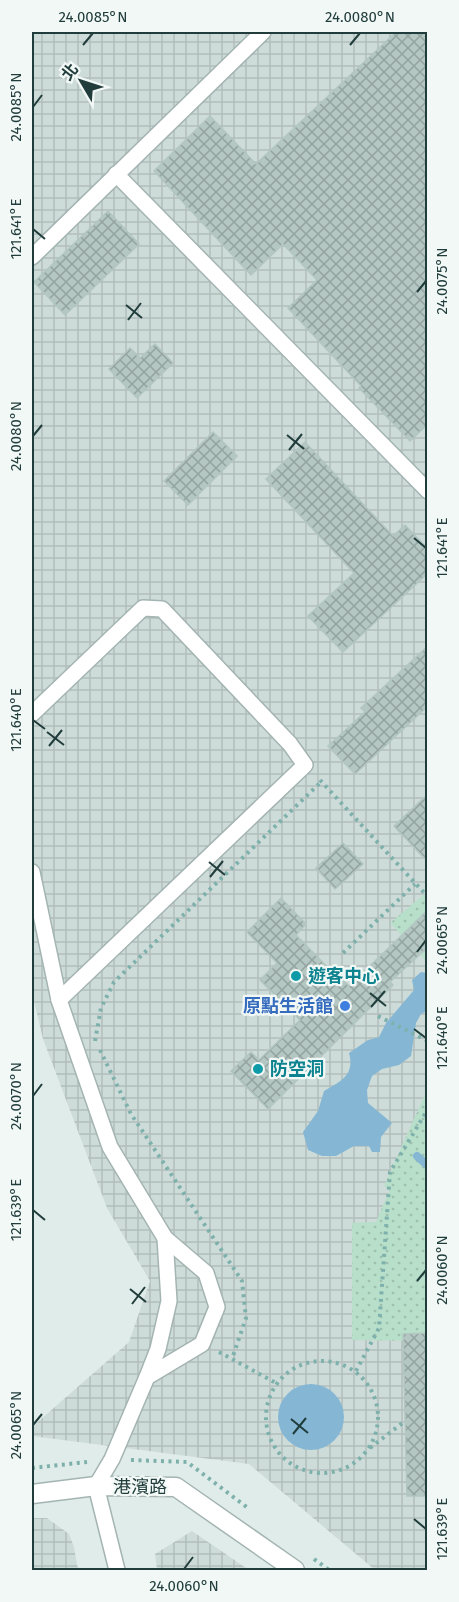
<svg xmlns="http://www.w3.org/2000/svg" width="459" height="1602" viewBox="0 0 459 1602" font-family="'Fira Sans','Noto Sans TC',sans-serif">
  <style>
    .industrial { fill: url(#industrial-grid) }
    .grass { fill: url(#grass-dots) }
    .water { fill: #85b7d5 }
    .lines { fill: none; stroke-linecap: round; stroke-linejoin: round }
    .stream { stroke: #85b7d5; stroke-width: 8 }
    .building { fill: url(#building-cross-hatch); stroke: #b2c6c2; stroke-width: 1.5 }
    .lane-casing { stroke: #a3b4b2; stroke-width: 18 }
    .street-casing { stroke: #a3b4b2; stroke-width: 21 }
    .path { stroke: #7fb1ac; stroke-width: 4; stroke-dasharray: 3 4.5; stroke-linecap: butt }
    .lane { stroke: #fff; stroke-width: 15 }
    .street { stroke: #fff; stroke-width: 18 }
    .ticks { fill: none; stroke: #203d3c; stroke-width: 2 }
    .culture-dot { fill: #0f9aa8; stroke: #f1f8f6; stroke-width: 2 }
    .shop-dot { fill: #3f7fe0; stroke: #f1f8f6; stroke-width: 2 }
    .labels { text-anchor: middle; stroke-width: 4.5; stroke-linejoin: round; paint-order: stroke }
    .culture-label { font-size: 18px; font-weight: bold; fill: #0d838f; stroke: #f1f8f6; text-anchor: start }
    .shop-label { font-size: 18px; font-weight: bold; fill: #366cbe; stroke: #f1f8f6; text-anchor: end }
    .street-label { font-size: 18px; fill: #203d3c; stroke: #f1f8f6 }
    .neatline { fill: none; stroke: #203d3c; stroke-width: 2 }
    .ticks-label { font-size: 15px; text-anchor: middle; fill: #203d3c }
  </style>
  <defs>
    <pattern id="industrial-grid" width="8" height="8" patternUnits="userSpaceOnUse" patternTransform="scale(1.5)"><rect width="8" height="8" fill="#cedcd9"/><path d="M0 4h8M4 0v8" fill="none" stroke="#b1bebb"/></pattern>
    <pattern id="grass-dots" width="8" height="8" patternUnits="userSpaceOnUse" patternTransform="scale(1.5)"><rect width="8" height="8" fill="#b8dfca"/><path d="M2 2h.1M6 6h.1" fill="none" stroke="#9ec0ae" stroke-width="1.8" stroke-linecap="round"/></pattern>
    <pattern id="building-cross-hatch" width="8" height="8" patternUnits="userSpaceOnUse" patternTransform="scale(1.5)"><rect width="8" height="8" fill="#b5c7c3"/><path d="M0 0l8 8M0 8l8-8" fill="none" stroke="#93a3a0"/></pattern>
  </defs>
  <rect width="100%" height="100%" fill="#e0ece9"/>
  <g class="industrial">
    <path d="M32,32H427V1570H375L249,1464L32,1436V1427L129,1342L150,1281L107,1208L43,1039L32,993Z"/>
    <path d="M32,1518H47L69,1534L74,1547L78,1570H32Z"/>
    <path d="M192,1531L233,1559L249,1570H154L157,1569L155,1554Z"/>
  </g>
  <g class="grass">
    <path d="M427,892V962L390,923Z"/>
    <path d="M427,1090V1341L352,1340V1223L376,1222L390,1189L384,1186Z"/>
  </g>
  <g class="water">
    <path d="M421,972L427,973V1011L421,1014L416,1023L411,1056L399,1065L382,1069L372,1076L367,1090L368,1103L392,1123L381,1137L380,1152H372L369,1146H354L336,1156H322L308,1150L303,1132L318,1111L324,1091C341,1081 355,1075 349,1053L368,1040L379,1037L386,1023L414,990L412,980Z"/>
    <circle cx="311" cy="1417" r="33"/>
  </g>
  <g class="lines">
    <path class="stream" d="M417,1156L428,1166"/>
  </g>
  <g class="building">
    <path d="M396,32H428V424L410,441L359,388L361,386L288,308L317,280L283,244L251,275L154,171L210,116L256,164Z"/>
    <path d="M108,211L139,244L65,315L34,282Z"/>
    <path d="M155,344L173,363L137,398L109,369L130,348L140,358Z"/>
    <path d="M213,432L237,456L188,505L164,481Z"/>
    <path d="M305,442L393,536L405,525L428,549V573L343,652L308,616L354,573L266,479Z"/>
    <path d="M428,646V706L355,774L328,746L365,712L361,708Z"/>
    <path d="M428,794V862L394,826Z"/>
    <path d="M343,843L363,864L335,889L316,868Z"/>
    <path d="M281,898L306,924L296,935L340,980L342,979L349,986L428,910V947L390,982L393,985L268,1109L231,1071L251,1052L259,1060L300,1020L260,980L277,963L247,932Z"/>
    <path d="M428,1333V1496H407L403,1334Z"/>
  </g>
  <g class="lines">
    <defs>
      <g id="lane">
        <path d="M116,174L428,491"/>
        <path d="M32,257L263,32"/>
        <path d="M32,714L143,608L162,609L290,744L305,765L59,1000L110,1147L165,1238L206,1273L217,1307L202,1344L147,1377L112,1459L96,1486L117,1570"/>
        <path d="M32,872L59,1000"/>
        <path d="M147,1377L158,1349L169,1301L165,1238"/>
      </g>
      <path id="street" d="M32,1494L96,1486L176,1487L295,1570"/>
    </defs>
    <use href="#lane" class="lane-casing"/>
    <use href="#street" class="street-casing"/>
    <g class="path">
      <path d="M320,780L428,897"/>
      <path d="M343,953L415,884"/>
      <path d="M378,1016L428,1041"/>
      <path d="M95,1041L101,1008L114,982L321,782"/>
      <path d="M100,1050L131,1114L242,1281L246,1318L232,1359"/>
      <path d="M219,1352L276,1383"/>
      <circle cx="322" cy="1417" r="56"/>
      <path d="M356,1371L379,1328L390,1172L428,1109"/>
      <path d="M370,1448L405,1421"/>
      <path d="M131,1460L187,1462L248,1508"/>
      <path d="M32,1468L87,1462"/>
      <path d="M314,1559L329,1570"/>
    </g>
    <use href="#lane" class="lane"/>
    <use href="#street" class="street"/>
  </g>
  <path class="ticks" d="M83,45L93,33M350,45L360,33M33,107L42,95M33,229L45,239M417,292L426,281M126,305L142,318M128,320L141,303M287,435L304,449M33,436L42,425M289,450L302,434M414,538L426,548M33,720L45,729M47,732L64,745M49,746L62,730M209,862L225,875M210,877L223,861M417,952L426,940M370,993L386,1006M371,1007L385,991M414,1029L426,1038M33,1096L42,1084M33,1210L45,1220M417,1281L426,1270M130,1289L146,1302M132,1304L145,1287M291,1419L308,1433M33,1425L42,1414M293,1434L306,1418M414,1519L426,1529M184,1569L193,1557"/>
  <g class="culture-dot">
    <circle cx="296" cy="976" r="6"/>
    <circle cx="258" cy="1069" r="6"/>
  </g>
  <circle class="shop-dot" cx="345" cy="1006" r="6"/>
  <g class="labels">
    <g class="culture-label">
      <text x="308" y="982">遊客中心</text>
      <text x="270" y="1075">防空洞</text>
    </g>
    <g class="shop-label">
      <text x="333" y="1012">原點生活館</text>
    </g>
    <g class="street-label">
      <text x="140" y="1493">港濱路</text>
    </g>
  </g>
  <rect width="459" height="1602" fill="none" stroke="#f1f8f6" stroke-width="66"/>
  <g transform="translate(81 81) rotate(309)" stroke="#f1f8f6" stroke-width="4.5" paint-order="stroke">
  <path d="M0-4.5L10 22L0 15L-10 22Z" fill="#203d3c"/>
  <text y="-9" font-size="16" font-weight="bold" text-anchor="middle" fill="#203d3c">北</text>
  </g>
  <rect x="33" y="33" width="393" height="1536" class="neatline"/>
  <g class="ticks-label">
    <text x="93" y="22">24.0085°N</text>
    <text x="360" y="22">24.0080°N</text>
    <text transform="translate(16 107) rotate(-90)" y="5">24.0085°N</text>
    <text transform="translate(16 229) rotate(-90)" y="5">121.641°E</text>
    <text transform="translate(442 281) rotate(-90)" y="5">24.0075°N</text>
    <text transform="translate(16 436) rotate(-90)" y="5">24.0080°N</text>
    <text transform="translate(442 548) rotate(-90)" y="5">121.641°E</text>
    <text transform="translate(16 720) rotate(-90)" y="5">121.640°E</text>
    <text transform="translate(442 940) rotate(-90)" y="5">24.0065°N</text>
    <text transform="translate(442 1038) rotate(-90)" y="5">121.640°E</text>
    <text transform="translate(16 1096) rotate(-90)" y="5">24.0070°N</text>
    <text transform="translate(16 1210) rotate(-90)" y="5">121.639°E</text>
    <text transform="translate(442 1270) rotate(-90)" y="5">24.0060°N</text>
    <text transform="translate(16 1425) rotate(-90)" y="5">24.0065°N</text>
    <text transform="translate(442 1529) rotate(-90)" y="5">121.639°E</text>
    <text x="184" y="1591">24.0060°N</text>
  </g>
</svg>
